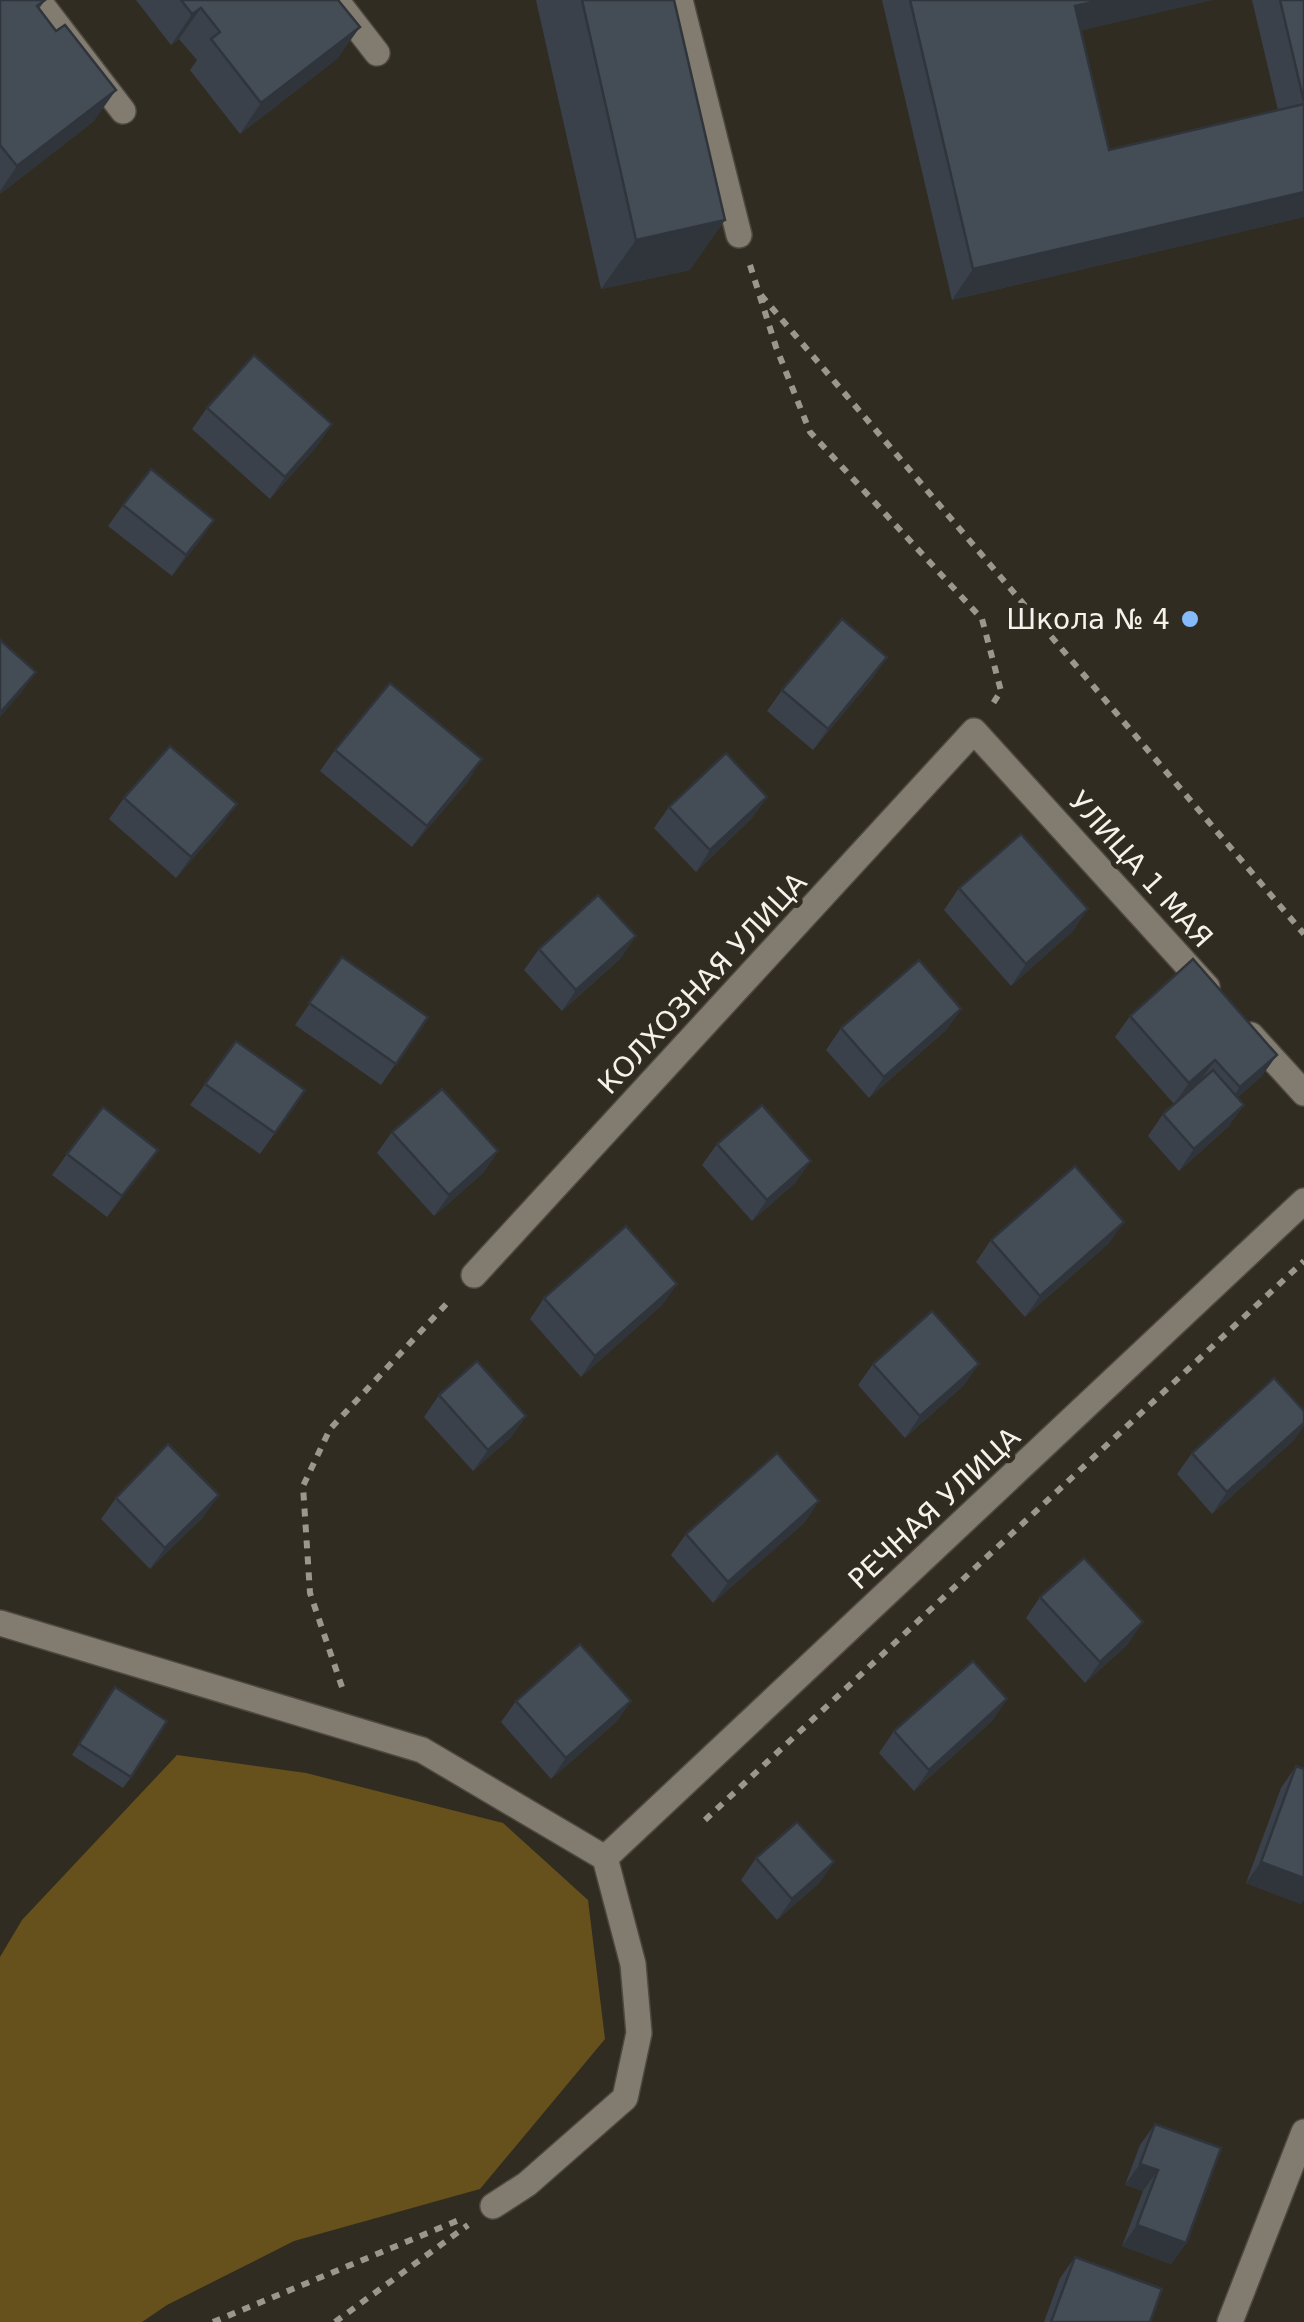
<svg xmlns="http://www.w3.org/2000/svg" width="1304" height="2322" viewBox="0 0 1304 2322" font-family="'DejaVu Sans',sans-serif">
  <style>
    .green { fill: #66501b }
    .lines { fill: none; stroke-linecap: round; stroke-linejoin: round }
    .minor-casing { stroke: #4e4940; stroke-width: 28 }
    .path { stroke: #9b968e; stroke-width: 6; stroke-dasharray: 8 8; stroke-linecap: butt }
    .minor { stroke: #827c70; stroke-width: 25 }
    .wall { fill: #3a414a }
    .shaded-wall { fill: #30353c }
    .building { fill: #444c56; stroke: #30353c; stroke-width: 2.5 }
    .poi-dot { fill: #85bbfb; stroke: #312c21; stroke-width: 4 }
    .labels { text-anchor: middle; stroke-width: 10; stroke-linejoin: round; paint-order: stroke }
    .poi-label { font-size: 28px; fill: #f6f2eb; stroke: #312c21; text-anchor: end }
    .street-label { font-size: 28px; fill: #f6f2eb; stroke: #312c21 }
  </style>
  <rect width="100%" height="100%" fill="#312c21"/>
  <path class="green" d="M177,1755L306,1773L503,1823L588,1900L605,2039L480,2189L294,2241L167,2305L142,2322H0V1957L22,1920Z"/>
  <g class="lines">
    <defs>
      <g id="minor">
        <path d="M38,0L123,111"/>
        <path d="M336,0L377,53"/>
        <path d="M680,0L739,235"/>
        <path d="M1251,1035L1304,1093"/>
        <path d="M474,1275L974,731L1207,987"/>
        <path d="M0,1623L422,1750L605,1858L633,1964L639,2033L625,2098L527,2184L493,2206"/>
        <path d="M605,1858L1304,1201"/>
        <path d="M1230,2322L1304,2132"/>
      </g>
    </defs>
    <use href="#minor" class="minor-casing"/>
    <g class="path">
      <path d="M750,265L776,347L810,432L982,619L1001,691L992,705"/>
      <path d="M761,295L1304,934"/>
      <path d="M342,1687L310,1593L303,1486L330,1429L451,1299"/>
      <path d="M705,1820L1304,1261"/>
      <path d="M213,2322L459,2220"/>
      <path d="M335,2322L468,2225"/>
    </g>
    <use href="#minor" class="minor"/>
  </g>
  <g class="wall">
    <path d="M0,0H45L39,9L94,121L0,194Z"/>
    <path d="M136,0H338V58L240,134L190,70L197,60L179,39L171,45Z"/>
    <path d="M536,0H674L690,270L601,289Z"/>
    <path d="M882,0H1212L1081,30L1109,150L1278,110L1252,0H1304V217L952,300Z"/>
    <path d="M207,408L332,424L317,446L270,499L192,429Z"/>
    <path d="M123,505L214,520L172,576L108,526Z"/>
    <path d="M887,657L872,679L813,750L767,711L782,690Z"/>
    <path d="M335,750L468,781L412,847L320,771Z"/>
    <path d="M767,797L752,818L696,872L654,828L669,807Z"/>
    <path d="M124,798L222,825L176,878L109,819Z"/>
    <path d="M959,888L1073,931L1011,986L944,910Z"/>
    <path d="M539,949L621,958L562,1011L524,970Z"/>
    <path d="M342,957L428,1017L381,1085L295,1025Z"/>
    <path d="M961,1009L946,1030L869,1098L826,1050L841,1028Z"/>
    <path d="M1130,1016L1262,1076L1238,1097L1229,1126L1179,1171L1148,1136L1163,1114L1174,1104L1115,1037Z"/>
    <path d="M236,1041L305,1090L260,1154L190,1105Z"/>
    <path d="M392,1132L498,1151L483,1173L434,1216L377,1153Z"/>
    <path d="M717,1144L796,1182L752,1221L702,1165Z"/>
    <path d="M158,1150L107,1217L52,1175L67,1154Z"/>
    <path d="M991,1240L1109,1243L1025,1317L976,1262Z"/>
    <path d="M677,1284L662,1305L581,1377L530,1319L544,1298Z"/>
    <path d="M873,1364L964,1385L905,1438L858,1385Z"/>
    <path d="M439,1395L526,1416L511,1437L473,1471L424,1417Z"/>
    <path d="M1295,1439L1212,1514L1177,1474L1192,1453Z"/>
    <path d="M116,1498L204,1516L150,1569L101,1519Z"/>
    <path d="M819,1501L804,1523L713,1603L671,1555L686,1534Z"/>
    <path d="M1040,1597L1128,1644L1085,1683L1026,1618Z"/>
    <path d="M108,1698L131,1777L123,1788L72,1755Z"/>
    <path d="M516,1701H631L616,1722L551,1779L501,1722Z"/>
    <path d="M993,1720L914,1791L879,1753L894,1731Z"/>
    <path d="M1296,1766L1301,1904L1246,1883L1281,1788Z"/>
    <path d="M756,1858L834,1862L819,1883L777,1920L741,1880Z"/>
    <path d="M1155,2124L1186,2243L1171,2264L1122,2246L1143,2191L1125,2185L1140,2145Z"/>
    <path d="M1075,2257L1150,2322H1044L1060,2278Z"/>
  </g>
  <g class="shaded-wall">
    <path d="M1102,0H1212L1054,37L1075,6Z"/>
    <path d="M201,8L179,39L171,45L192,14Z"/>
    <path d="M360,27L338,58L240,134L261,103Z"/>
    <path d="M116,90L94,121L0,194V191L17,166Z"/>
    <path d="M1304,192V217L952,300L973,269Z"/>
    <path d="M725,220L690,270L601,289L636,240Z"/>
    <path d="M332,424L317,446L270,499L285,477Z"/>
    <path d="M214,520L200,541L172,576L186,555Z"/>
    <path d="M887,657L872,679L813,750L828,729Z"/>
    <path d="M36,672L21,693L0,717V713Z"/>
    <path d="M482,759L468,781L412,847L427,826Z"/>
    <path d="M767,797L752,818L696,872L710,850Z"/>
    <path d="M237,804L222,825L176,878L191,857Z"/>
    <path d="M1088,909L1073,931L1011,986L1026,964Z"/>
    <path d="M636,936L621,958L562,1011L576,990Z"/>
    <path d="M961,1009L946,1030L869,1098L884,1077Z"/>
    <path d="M1277,1055L1262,1076L1225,1108L1240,1087Z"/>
    <path d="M1215,1060L1200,1081L1174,1104L1189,1083Z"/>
    <path d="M1244,1105L1229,1126L1179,1171L1194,1149Z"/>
    <path d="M158,1150L143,1171L107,1217L122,1196Z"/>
    <path d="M498,1151L483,1173L434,1216L449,1195Z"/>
    <path d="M811,1161L796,1182L752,1221L767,1200Z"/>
    <path d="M1124,1222L1109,1243L1025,1317L1040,1296Z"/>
    <path d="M677,1284L662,1305L581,1377L595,1356Z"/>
    <path d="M979,1364L964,1385L905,1438L920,1416Z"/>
    <path d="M526,1416L511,1437L473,1471L488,1450Z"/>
    <path d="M1304,1423V1426L1295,1439L1212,1514L1227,1492Z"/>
    <path d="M219,1495L204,1516L150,1569L165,1548Z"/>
    <path d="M819,1501L804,1523L713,1603L728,1582Z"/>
    <path d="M1143,1622L1128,1644L1085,1683L1100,1662Z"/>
    <path d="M1007,1699L993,1720L914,1791L929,1770Z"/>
    <path d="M631,1701L616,1722L551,1779L566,1758Z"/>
    <path d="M834,1862L819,1883L777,1920L792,1899Z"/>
    <path d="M1261,1862L1304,1878V1900L1301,1904L1246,1883Z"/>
    <path d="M1140,2164L1158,2170L1143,2191L1125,2185Z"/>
    <path d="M1137,2225L1186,2243L1171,2264L1122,2246Z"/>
  </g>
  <g class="building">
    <path d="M0,0H45L37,6L56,31L65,25L116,90L17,166L0,145Z"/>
    <path d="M181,0H338L360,27L261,103L211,39L220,32L201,8L192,14Z"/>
    <path d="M582,0H674L725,220L636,240Z"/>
    <path d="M910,0H1102L1075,6L1109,150L1304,104V192L973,269Z"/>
    <path d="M1280,0H1304V102Z"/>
    <path d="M254,355L332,424L285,477L207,408Z"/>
    <path d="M151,469L214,520L186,555L123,505Z"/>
    <path d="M842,619L887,657L828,729L782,690Z"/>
    <path d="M0,640L36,672L0,713Z"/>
    <path d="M390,683L482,759L427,826L335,750Z"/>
    <path d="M170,746L237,804L191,857L124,798Z"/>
    <path d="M726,753L767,797L710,850L669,807Z"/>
    <path d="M1021,834L1088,909L1026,964L959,888Z"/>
    <path d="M598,895L636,936L576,990L539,949Z"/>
    <path d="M342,957L428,1017L396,1064L309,1003Z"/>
    <path d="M1193,959L1277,1055L1240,1087L1215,1060L1189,1083L1130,1016Z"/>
    <path d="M919,960L961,1009L884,1077L841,1028Z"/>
    <path d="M236,1041L305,1090L275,1133L205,1084Z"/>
    <path d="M1213,1070L1244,1105L1194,1149L1163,1114Z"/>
    <path d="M442,1089L498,1151L449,1195L392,1132Z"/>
    <path d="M762,1105L811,1161L767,1200L717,1144Z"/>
    <path d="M103,1107L158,1150L122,1196L67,1154Z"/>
    <path d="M1075,1166L1124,1222L1040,1296L991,1240Z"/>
    <path d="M626,1226L677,1284L595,1356L544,1298Z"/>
    <path d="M932,1311L979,1364L920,1416L873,1364Z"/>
    <path d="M477,1361L526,1416L488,1450L439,1395Z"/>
    <path d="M1274,1378L1304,1411V1423L1227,1492L1192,1453Z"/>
    <path d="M168,1444L219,1495L165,1548L116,1498Z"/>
    <path d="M777,1453L819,1501L728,1582L686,1534Z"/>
    <path d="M1084,1558L1143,1622L1100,1662L1040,1597Z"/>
    <path d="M580,1644L631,1701L566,1758L516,1701Z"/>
    <path d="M973,1661L1007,1699L929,1770L894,1731Z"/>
    <path d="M115,1687L167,1721L131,1777L79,1744Z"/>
    <path d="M1296,1766L1304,1769V1878L1261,1862Z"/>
    <path d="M797,1822L834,1862L792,1899L756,1858Z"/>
    <path d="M1155,2124L1221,2148L1186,2243L1137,2225L1158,2170L1140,2164Z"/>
    <path d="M1075,2257L1162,2289L1150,2322H1051Z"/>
  </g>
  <circle class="poi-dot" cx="1190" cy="619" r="10"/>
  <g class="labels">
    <g class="poi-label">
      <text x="1170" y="629">Школа № 4</text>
    </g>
    <g class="street-label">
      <text transform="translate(1141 869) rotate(48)" y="10">УЛИЦА 1 МАЯ</text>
      <text transform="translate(702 983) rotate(-47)" y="10">КОЛХОЗНАЯ УЛИЦА</text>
      <text transform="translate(934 1508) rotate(-43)" y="10">РЕЧНАЯ УЛИЦА</text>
    </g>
  </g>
</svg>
